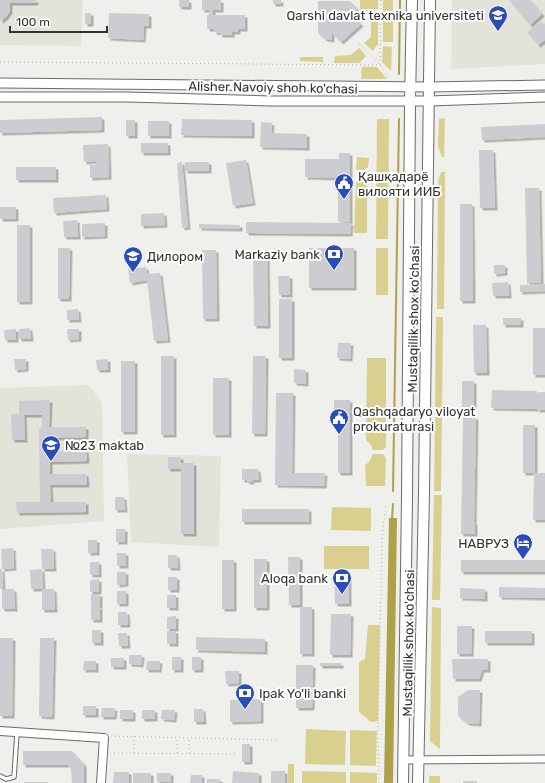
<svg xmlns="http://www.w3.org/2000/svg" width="545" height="783" viewBox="0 0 545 783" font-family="Rubik,sans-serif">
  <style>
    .built { fill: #e4e3d9 }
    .green { fill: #d9d090 }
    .water { fill: #ada149 }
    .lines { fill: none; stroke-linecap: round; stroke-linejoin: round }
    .stream { stroke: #ada149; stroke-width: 2 }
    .building { fill: #cccdd0; filter: url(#shadow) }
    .service-casing { stroke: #6b6b68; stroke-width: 5.5 }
    .minor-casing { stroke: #6b6b68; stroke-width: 9 }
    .tertiary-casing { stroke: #6b6b68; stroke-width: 10 }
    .secondary-casing { stroke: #6b6b68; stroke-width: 11 }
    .primary-casing { stroke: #6b6b68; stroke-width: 12 }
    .path { stroke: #b0b0ad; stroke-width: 1; stroke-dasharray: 1 3; stroke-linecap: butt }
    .service { stroke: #fff; stroke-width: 3.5 }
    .minor { stroke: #fff; stroke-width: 7 }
    .tertiary { stroke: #fff; stroke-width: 8 }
    .secondary { stroke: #fff; stroke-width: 9 }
    .primary { stroke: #fff; stroke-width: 10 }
    .labels { text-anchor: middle; stroke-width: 4; stroke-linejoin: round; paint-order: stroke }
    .poi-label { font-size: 13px; fill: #323231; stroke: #fff; text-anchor: start }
    .street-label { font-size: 13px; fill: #323231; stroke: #fff }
  </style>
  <defs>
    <filter id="shadow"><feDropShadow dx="2.5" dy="2.5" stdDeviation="0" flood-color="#0004"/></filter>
  </defs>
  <rect width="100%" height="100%" fill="#efefeb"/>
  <g class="built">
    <path d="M0,0H83L81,46L0,45Z"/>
    <path d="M452,0H545V64L451,69Z"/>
    <path d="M89,385L102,403L104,521L0,529V388Z"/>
    <path d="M127,454L221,456L219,547L131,542Z"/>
  </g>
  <g class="green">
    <rect x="360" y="0" width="18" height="9"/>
    <rect x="383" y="0" width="10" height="42"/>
    <path d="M371,14H378V44L373,51L364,43L371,37Z"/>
    <path d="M383,46L392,47L391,71L382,62Z"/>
    <path d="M359,48L366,56L359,63H334L335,56L351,55Z"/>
    <path d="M300,57H323V62L300,61Z"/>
    <path d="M362,67H377L387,79H361Z"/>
    <path d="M445,118L444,157H442L438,146L439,119Z"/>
    <path d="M377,119H389L388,239H376Z"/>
    <path d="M357,157L369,158L368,167L364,170H356Z"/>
    <path d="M441,172H445L444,309H437L438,181Z"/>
    <path d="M356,182H363L367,186V233H354Z"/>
    <rect x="376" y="248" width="12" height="47"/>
    <path d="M436,317H443L442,411H435Z"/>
    <path d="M367,358H386V447L383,450H373L371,445L366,440Z"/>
    <path d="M435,417H442L441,491H434Z"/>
    <path d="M373,454H383L386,458L385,486H366L365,465L369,462Z"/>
    <path d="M434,495H442L440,600H432Z"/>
    <path d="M332,507L371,508V531L331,530Z"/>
    <rect x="324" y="546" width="45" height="23"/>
    <path d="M432,607L441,608L440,749L430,741Z"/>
    <path d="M368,625H380L378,721L371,722L359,712V662L365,659Z"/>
    <path d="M306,729L346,731L345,765L305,764Z"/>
    <path d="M350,730L377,731L376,766L350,765Z"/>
    <rect x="288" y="764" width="6" height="19"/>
    <path d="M302,771L346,772V783H302Z"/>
    <path d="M350,772L377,773V783H350Z"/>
    <rect x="429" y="776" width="11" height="7"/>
  </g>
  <path class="water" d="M389,518H397L393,783H384Z"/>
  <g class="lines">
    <g class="stream">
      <path d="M399,74L400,0"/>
      <path d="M393,491L399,119"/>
      <path d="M392,519L393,504"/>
    </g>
  </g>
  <g class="building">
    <path d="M0,0H36V3H10V11L6,17L0,21Z"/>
    <rect x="179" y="0" width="10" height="7"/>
    <path d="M202,0H221V10H213V15H245V29H238V32H232V35H220V33L214,32V29H207V15H209V10H202Z"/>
    <rect x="273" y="0" width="8" height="4"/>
    <path d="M509,0H530L542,14L530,25Z"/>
    <path d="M318,1H350L356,7L357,15L353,16L361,24L341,42L332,33V40L325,39L318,33Z"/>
    <rect x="85" y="13" width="6" height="11"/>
    <path d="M109,13L149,14V26H144L143,40L108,38Z"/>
    <path d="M541,21L545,26V40L538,45L527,32Z"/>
    <path d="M102,117V130L0,133V120Z"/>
    <path d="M182,119L252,120V136L181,135Z"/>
    <rect x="126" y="120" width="9" height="16"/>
    <rect x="148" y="121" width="21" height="15"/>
    <path d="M261,122L272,123L271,133L307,134V148L260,147Z"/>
    <path d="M545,124V137L482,140L481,127Z"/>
    <rect x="141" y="143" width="27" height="10"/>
    <path d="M108,144L109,177L90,178V165H96V161L84,162L83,145Z"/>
    <path d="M479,150H493L495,208H480Z"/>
    <path d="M339,153H350V222H338V178L305,177V159H339Z"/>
    <path d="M246,160L253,203L233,206L226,163Z"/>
    <path d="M182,162L188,227L182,228L177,163Z"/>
    <rect x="185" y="162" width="24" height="9"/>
    <rect x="16" y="167" width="40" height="13"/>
    <path d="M525,188H539L541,283H527Z"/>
    <path d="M106,195L107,209L54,213L53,198Z"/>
    <path d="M460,204H472L473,301H460Z"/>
    <rect x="0" y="207" width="16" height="12"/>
    <path d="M164,213L165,225L141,226V214Z"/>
    <path d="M77,220L78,237H64L63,221Z"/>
    <path d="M246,222L351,223L350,234L246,233Z"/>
    <path d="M105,223V236L82,237V224Z"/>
    <path d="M199,224L240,225V229L199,228Z"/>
    <rect x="17" y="225" width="13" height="77"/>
    <path d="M58,248H70L69,299H58Z"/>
    <rect x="309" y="248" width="45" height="40"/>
    <path d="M202,250H216L217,319H203Z"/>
    <path d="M253,250H267L268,326H254Z"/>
    <path d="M494,265H505V273L494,274Z"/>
    <path d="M146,267L147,274L160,273L168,340L154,341L147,280L130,283L128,269Z"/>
    <path d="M278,276H290V295H279Z"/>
    <path d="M508,282L509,296H493L492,283Z"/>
    <path d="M545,284V291L520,292V285Z"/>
    <rect x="279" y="299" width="13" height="59"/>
    <path d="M78,309L79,320H67V310Z"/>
    <rect x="503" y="318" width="18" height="7"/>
    <path d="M473,325H486L487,373H474Z"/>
    <path d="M30,328L31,339H19V329Z"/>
    <rect x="533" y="328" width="12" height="47"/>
    <path d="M16,329V340H5L4,330Z"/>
    <path d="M67,329H79V339L68,340Z"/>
    <path d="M338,343H351L350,359L337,358Z"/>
    <rect x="161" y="356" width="13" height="79"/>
    <path d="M253,356H266L265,434H252Z"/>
    <path d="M14,359H26V369L15,370Z"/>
    <path d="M108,359V370H97L96,360Z"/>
    <rect x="121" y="361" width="14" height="71"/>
    <path d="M294,369L306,370V384L294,383Z"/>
    <rect x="213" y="378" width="16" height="57"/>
    <rect x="462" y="381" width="12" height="26"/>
    <path d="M492,390L537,391L536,409L491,408Z"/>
    <path d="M538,392H545V410H537Z"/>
    <path d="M276,393H293L292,473H325L324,486L275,485Z"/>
    <path d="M50,400L49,427H86V437L50,438V451L86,450L87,461L50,462V474H86L87,485H50L51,502H86V512L17,513L16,502H40L39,428H42V415H24L25,440H12L11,414H19V401Z"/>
    <path d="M334,400H350V473H338V425H334Z"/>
    <path d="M463,417H476L474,522H475V534H461Z"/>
    <rect x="523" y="425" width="12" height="48"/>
    <path d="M168,457H181V463H194V534H181V469H168Z"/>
    <path d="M242,469H258L259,480H253L251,482H248L246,480H242Z"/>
    <path d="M534,473H545V520H533Z"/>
    <path d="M115,497H124L125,510H115Z"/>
    <rect x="242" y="509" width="67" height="13"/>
    <rect x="116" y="529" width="9" height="13"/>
    <rect x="88" y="540" width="9" height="13"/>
    <path d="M13,548L14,568L2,569L1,549Z"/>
    <path d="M41,549H53L54,569H42Z"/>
    <rect x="117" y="553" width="9" height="13"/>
    <path d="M168,555H177L178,568H168Z"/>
    <path d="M288,557H300V605H289Z"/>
    <rect x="254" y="559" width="13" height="49"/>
    <rect x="222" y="560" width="12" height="49"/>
    <rect x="461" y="560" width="84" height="12"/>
    <rect x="90" y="562" width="9" height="13"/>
    <path d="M0,569H2L3,589H0Z"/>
    <path d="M42,569L43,589H31L30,570Z"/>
    <path d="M117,572H126V584L117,585Z"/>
    <path d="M334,573H349V604H335Z"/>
    <rect x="168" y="577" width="9" height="13"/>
    <path d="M99,579V592H90V580Z"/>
    <path d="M499,587L545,588V598L499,597Z"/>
    <path d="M460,588L485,589V599L460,598Z"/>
    <path d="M2,589H14L15,609H2Z"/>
    <path d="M42,589H54L55,610H42Z"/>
    <rect x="117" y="591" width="9" height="13"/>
    <path d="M91,594H100V606L91,607Z"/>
    <rect x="167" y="595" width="9" height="13"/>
    <rect x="91" y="607" width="9" height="13"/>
    <rect x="300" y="607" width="12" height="47"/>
    <path d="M118,612H127L128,625H118Z"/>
    <path d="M331,614H351L350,655H330Z"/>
    <path d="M176,616V629H167V617Z"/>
    <path d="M457,626H472L471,654H457Z"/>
    <rect x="92" y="630" width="9" height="13"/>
    <rect x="167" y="631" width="9" height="13"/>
    <rect x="485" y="631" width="47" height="12"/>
    <path d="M118,633H127L128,646H119Z"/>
    <path d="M196,637L265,639V652L196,650Z"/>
    <path d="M0,638H13L12,716H0Z"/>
    <path d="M40,638H54L52,717L39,716Z"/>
    <path d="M129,655H142L141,665L129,664Z"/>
    <rect x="172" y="657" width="9" height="13"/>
    <rect x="192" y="657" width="9" height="13"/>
    <rect x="111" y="658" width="13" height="9"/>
    <path d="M452,659H488V670H482L479,679H453Z"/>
    <path d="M84,661H96V670H83Z"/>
    <path d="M147,661H160L159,670H146Z"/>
    <rect x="320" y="663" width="21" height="3"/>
    <path d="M296,665H313L312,708H296Z"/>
    <path d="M225,671H239V683L226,684Z"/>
    <path d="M468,690H480L479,724L467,723L458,716V697Z"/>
    <path d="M261,699V721L230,722V700Z"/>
    <rect x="83" y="706" width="13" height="9"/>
    <path d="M102,708H115L114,717H101Z"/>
    <path d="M194,709H203L204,722H194Z"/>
    <rect x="120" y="710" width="13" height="9"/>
    <rect x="142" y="710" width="13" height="9"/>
    <path d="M162,710H175L174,720L161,719Z"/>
    <rect x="242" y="744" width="8" height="18"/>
    <path d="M23,751H72L84,764V783H72L71,769L68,765H23Z"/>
    <path d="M233,771L259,773V783H232Z"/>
    <rect x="271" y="771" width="14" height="12"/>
    <path d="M114,772H129V783H113Z"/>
    <rect x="133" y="773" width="18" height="10"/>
    <rect x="157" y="773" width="14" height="9"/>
    <path d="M191,775H202V783H190Z"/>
    <rect x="207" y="779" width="13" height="4"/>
    <rect x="463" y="781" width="14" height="2"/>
    <rect x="24" y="782" width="24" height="1"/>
  </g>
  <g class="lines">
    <defs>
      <path id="service" d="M0,776L6,779L14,777L17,733"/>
      <path id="minor" d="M403,760L545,759"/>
      <path id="tertiary" d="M0,731L104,738L101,783"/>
      <g id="secondary">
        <path d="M0,83L429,87L545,85"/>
        <path d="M0,97H127L271,101H429L545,97"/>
      </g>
      <g id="primary">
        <path d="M403,783L407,498L410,101L412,0"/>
        <path d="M418,783L424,493L430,0"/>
      </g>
    </defs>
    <use href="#service" class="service-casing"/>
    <use href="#minor" class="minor-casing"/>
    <use href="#tertiary" class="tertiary-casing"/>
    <use href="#secondary" class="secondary-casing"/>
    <use href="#primary" class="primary-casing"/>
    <g class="path">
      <path d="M359,43L380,65L389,78"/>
      <path d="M0,62L380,65L381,11V0"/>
      <path d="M111,736L278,740"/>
      <path d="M110,753L238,754"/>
      <path d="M134,753V736"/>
      <path d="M177,753V738"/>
      <path d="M189,753V738"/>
      <path d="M379,783L378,727L382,538L386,503"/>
    </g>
    <use href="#service" class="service"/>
    <use href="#minor" class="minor"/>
    <use href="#tertiary" class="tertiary"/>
    <use href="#secondary" class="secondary"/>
    <use href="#primary" class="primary"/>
  </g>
  <defs>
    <symbol id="university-pin" viewBox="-11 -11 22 30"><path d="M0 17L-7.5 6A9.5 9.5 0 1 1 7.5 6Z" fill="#2a4bba" stroke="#fff"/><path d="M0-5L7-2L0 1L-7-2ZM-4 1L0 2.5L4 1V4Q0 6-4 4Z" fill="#fff"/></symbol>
    <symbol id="civic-pin" viewBox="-11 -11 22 30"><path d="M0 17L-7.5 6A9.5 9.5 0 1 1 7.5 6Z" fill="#2a4bba" stroke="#fff"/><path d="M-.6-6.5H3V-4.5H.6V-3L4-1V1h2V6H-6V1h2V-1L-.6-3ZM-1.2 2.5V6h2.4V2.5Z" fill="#fff"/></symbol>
    <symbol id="bank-pin" viewBox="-11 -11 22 30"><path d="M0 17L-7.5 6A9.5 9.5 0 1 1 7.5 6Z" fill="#2a4bba" stroke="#fff"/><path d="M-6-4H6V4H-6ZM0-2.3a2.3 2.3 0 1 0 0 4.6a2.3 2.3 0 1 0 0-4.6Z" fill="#fff"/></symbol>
    <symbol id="school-pin" viewBox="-11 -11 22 30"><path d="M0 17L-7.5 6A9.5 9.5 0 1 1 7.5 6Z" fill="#2a4bba" stroke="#fff"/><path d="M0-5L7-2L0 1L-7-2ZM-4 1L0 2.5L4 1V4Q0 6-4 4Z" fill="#fff"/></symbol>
    <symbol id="hotel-pin" viewBox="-11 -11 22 30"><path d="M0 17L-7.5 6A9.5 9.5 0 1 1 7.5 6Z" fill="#2a4bba" stroke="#fff"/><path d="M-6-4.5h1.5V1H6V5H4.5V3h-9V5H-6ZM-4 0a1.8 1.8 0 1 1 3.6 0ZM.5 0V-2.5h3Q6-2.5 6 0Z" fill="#fff"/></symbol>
  </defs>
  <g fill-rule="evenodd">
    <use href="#university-pin" x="487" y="4" width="22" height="30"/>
    <use href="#civic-pin" x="333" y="172" width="22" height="30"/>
    <use href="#bank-pin" x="323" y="243" width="22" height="30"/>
    <use href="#school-pin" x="122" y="245" width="22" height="30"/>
    <use href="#civic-pin" x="328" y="407" width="22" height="30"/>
    <use href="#school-pin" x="40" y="434" width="22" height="30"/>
    <use href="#hotel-pin" x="512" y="532" width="22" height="30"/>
    <use href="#bank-pin" x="331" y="567" width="22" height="30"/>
    <use href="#bank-pin" x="234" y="682" width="22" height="30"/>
  </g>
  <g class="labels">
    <g class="poi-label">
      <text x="484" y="20" text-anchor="end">Qarshi davlat texnika universiteti</text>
      <text x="358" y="181">Қашқадарё<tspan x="358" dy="15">вилояти ИИБ</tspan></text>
      <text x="320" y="259" text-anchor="end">Markaziy bank</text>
      <text x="147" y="261">Дилором</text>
      <text x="353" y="416">Qashqadaryo viloyat<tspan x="353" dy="15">prokuraturasi</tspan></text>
      <text x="65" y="450">№23 maktab</text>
      <text x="509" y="548" text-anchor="end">НАВРУЗ</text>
      <text x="328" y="583" text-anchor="end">Aloqa bank</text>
      <text x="259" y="698">Ipak Yo'li banki</text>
    </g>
    <g class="street-label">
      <text transform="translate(273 87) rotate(1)" y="5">Alisher Navoiy shoh ko'chasi</text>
      <text transform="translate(413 319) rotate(-89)" y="5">Mustaqillik shox ko'chasi</text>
      <text transform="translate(408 643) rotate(-89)" y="5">Mustaqillik shox ko'chasi</text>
    </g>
  </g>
  <path d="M10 26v6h97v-6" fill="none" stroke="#323231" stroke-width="2"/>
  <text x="16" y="26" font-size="12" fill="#323231" stroke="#ffffff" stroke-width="3" paint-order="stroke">100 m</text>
</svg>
